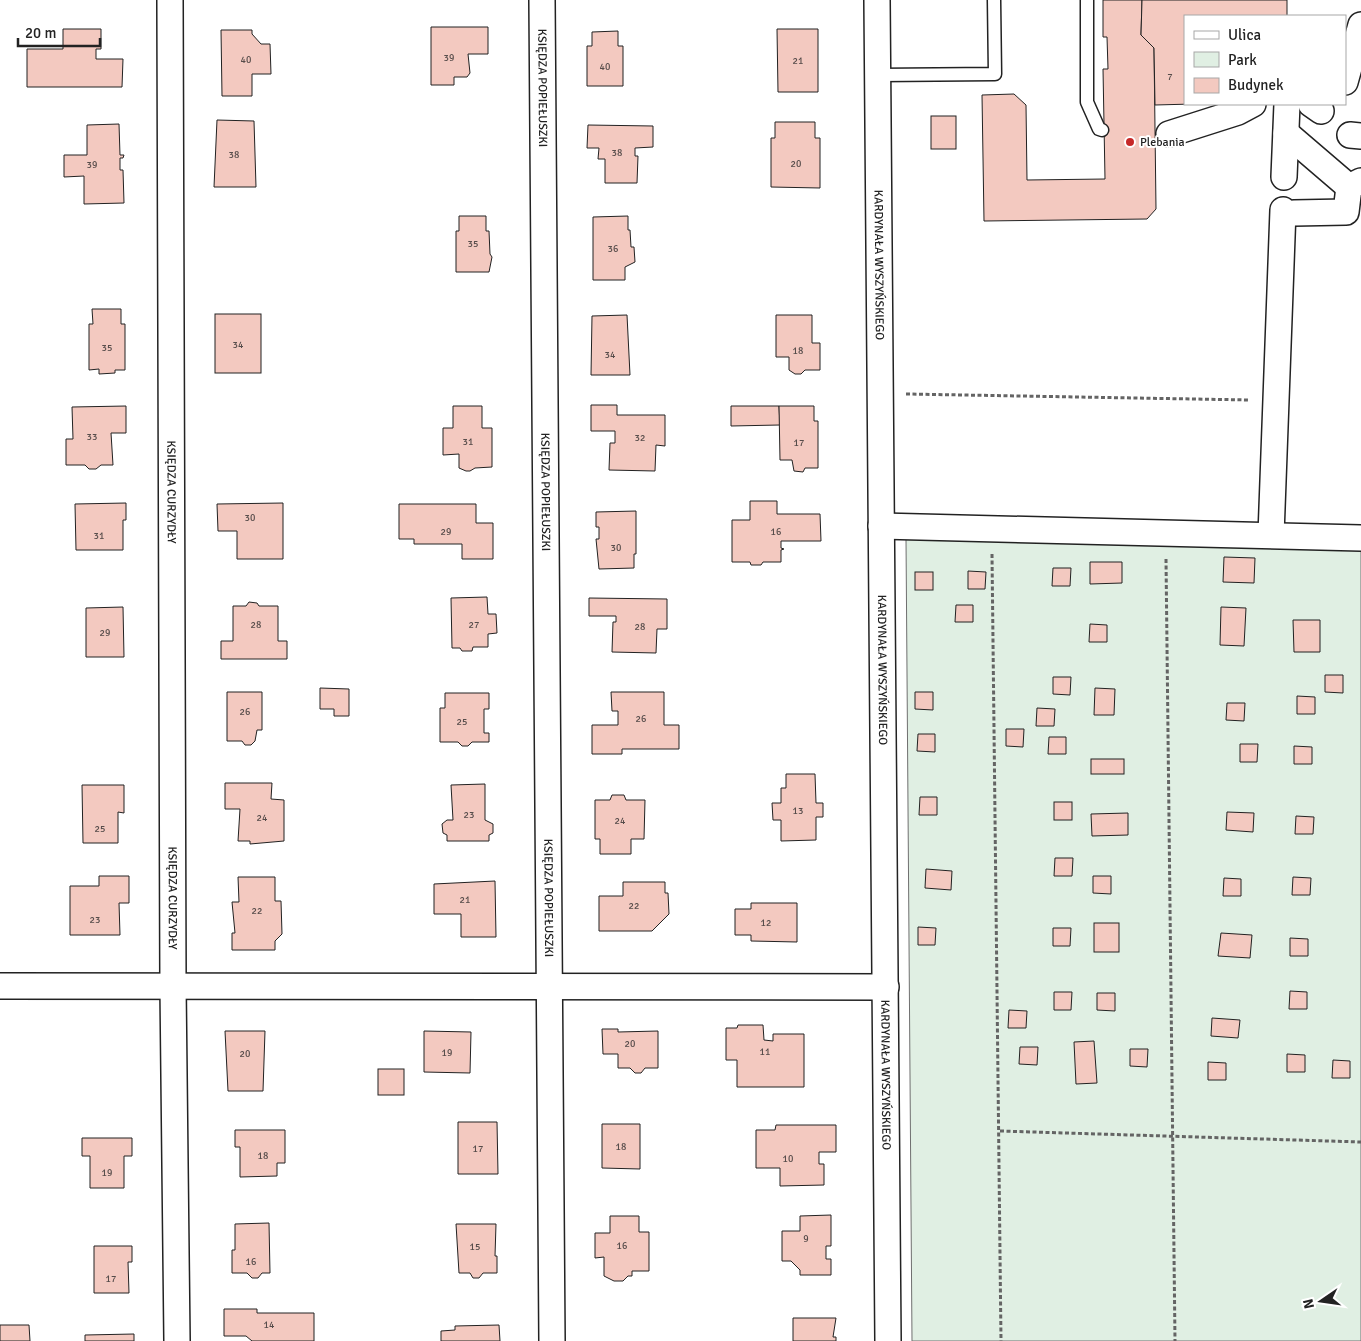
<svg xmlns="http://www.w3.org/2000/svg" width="1361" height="1341" viewBox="0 0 1361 1341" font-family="Signika,sans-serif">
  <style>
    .green { fill: #e0efe3; stroke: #6f6f6f }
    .building { fill: #f3c9c0; stroke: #222 }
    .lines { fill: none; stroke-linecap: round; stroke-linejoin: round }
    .lane-casing { stroke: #222; stroke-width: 15 }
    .street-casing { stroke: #222; stroke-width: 28 }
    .path { stroke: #646464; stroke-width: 3; stroke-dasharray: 4 2.5; stroke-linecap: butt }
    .lane { stroke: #fff; stroke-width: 12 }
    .street { stroke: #fff; stroke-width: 25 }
    .poi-dot { fill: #c62828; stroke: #fff; stroke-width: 2 }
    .labels { text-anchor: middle; stroke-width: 4; stroke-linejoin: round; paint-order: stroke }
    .number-label { font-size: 10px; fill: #564c4a }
    .street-label { font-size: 12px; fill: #222; stroke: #fff }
    .poi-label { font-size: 12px; fill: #222; stroke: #fff; text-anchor: start }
  </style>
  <rect width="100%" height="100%" fill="#fff"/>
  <path class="green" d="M906,539L1361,550V1341H912Z"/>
  <g class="building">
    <path d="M1103,0H1142L1141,35L1154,48L1156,209L1147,219L984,221L982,95L1014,94L1026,105L1027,180L1105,179L1103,69H1108L1107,37H1103Z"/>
    <path d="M1142,0H1287V16H1185V104H1193L1155,105L1154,48L1141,35Z"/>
    <path d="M431,27H488V54H468L470,73L467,77H454V85H431Z"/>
    <path d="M63,29H101V49H96V59H123L122,87H27V49H63Z"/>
    <path d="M777,29H818V92H778Z"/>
    <path d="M221,30H252V34L261,44H270L271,74H252V96H222Z"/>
    <path d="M618,31V46H623V86H587V46H592V32Z"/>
    <rect x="931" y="116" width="25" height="33"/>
    <path d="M217,120L254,121L256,187H214Z"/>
    <path d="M775,122H815V138H820V188L771,187V138H775Z"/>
    <path d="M119,124L120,155H124L123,158H120V170H123L124,203L84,204V176L64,177V155H87V125Z"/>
    <path d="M588,125L653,126V147L635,148V156H638L637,183H605V159H598L599,148H587Z"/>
    <path d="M459,216H486V231H489L490,254L492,257L489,272H456V231H459Z"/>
    <path d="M628,216V230H630L631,247H634L635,262L625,267V280H593V217Z"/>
    <path d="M92,309H121V324H125V370H115V373L99,374V369L89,370V324H93Z"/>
    <rect x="215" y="314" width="46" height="59"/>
    <path d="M627,315L630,375H591L592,316Z"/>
    <path d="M776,315H812V343H820V370H805L801,374H795L789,370V357H776Z"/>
    <path d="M591,405H617V415H665V446L656,445L655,471L609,470L610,443H615V431H591Z"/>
    <path d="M126,406V433H111L113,465H101L96,469H89L85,465H66V439H73L72,407Z"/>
    <path d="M453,406H482V428H492V467L475,468L470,471H466L459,468V454L443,455V428H453Z"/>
    <path d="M731,406H779L780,425L731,426Z"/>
    <path d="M779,406H814V421H818V468H805L803,472L794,471L792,460H780Z"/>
    <path d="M750,501H777V514H820L821,541H781V548L784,549L781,550V562H763L761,565H751L750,562H732V520H750Z"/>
    <path d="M126,503V520H123V550H76L75,504Z"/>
    <path d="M283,503V559H237V531H218L217,504Z"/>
    <path d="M399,504H476V523H493V559H462V544H414V539H399Z"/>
    <path d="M636,511V554H634V568L599,569L596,539H599V527H596V512Z"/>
    <path d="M1224,557L1255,558L1254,583L1223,582Z"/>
    <path d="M1090,562H1122V583L1090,584Z"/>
    <path d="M1053,568H1071L1070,586H1052Z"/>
    <path d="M968,571L986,572L985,589H968Z"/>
    <rect x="915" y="572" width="18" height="18"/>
    <path d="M487,597L488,614H496L497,633L488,634V647H473L472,651H462L460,648H452L451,598Z"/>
    <path d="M589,598L667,599V629H657L656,653L612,652L613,622H616V616H589Z"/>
    <path d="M249,602L257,603L259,606H278V641H287V659H221V641H233V606H246Z"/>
    <path d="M956,605H973V622H955Z"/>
    <path d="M123,607L124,657H86V608Z"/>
    <path d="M1221,607L1246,608L1244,646L1220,645Z"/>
    <path d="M1293,620H1320V652H1294Z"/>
    <path d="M1090,624L1107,625V642H1089Z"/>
    <path d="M1325,675H1343V693L1325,692Z"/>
    <path d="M1053,677H1071L1070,695L1053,694Z"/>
    <path d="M320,688L349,689V716H334V709H320Z"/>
    <path d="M1095,688L1115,689L1114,715H1094Z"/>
    <path d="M227,692H262V730H257L255,741L251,745H245L242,741H227Z"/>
    <path d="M611,692H664V725H679V749H622V754H592V725H618V711H612Z"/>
    <path d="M915,692H933V710L915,709Z"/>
    <path d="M445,693H489V709H484V733H489V742H472L468,746H462L458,742H440V708H445Z"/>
    <path d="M1297,696L1315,697V714H1297Z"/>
    <path d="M1227,703H1245L1244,721L1226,720Z"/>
    <path d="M1037,708L1055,709L1054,726H1036Z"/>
    <path d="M1006,729H1024L1023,747L1006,746Z"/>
    <path d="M918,734H935V752L917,751Z"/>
    <path d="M1049,737H1066V754H1048Z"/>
    <path d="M1240,744H1258L1257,762H1240Z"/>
    <path d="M1294,746L1312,747V764H1294Z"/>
    <rect x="1091" y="759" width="33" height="15"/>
    <path d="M786,774H815L816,803H823V817H816V840L781,841V820H773L772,803H781V788H786Z"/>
    <path d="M225,783H272L271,799L284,800V841L250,844V841H238L240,809H225Z"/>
    <path d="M485,784V820L493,824V833L489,835V841H447V835L443,833L442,824L447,820H453L451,785Z"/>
    <path d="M82,785H124V813L118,812V843H83Z"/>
    <path d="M612,795H624L626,800H645L644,839H631V854H600V839H595V800H610Z"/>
    <path d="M920,797H937V815H919Z"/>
    <rect x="1054" y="802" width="18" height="18"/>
    <path d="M1227,812L1254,813L1253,832L1226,830Z"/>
    <path d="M1128,813V835L1092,836L1091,814Z"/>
    <path d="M1296,816L1314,817L1313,834H1295Z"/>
    <path d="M1055,858H1073L1072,876H1054Z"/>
    <path d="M926,869L952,871L951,890L925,888Z"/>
    <path d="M99,876H129V903H119L120,935H70V886H99Z"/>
    <path d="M1093,876H1111V894L1093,893Z"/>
    <path d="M238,877H275V901H281L282,934L275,941V950H232V933H235L232,902H239Z"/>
    <path d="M1293,877L1311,878L1310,895H1292Z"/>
    <path d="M1224,878L1241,879V896H1223Z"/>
    <path d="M495,881L496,937H461V914H434V884Z"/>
    <path d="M623,882H665V893H668L669,914L652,931H599V896H623Z"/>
    <path d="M751,903H797V942L751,941V935H735V909H751Z"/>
    <rect x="1094" y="923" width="25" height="29"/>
    <path d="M918,927L936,928L935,945H918Z"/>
    <path d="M1053,928H1071L1070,946H1053Z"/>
    <path d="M1221,933L1252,935L1250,958L1218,956Z"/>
    <path d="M1290,938L1308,939V956H1290Z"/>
    <path d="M1290,991L1307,992V1009H1289Z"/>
    <path d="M1054,992H1072L1071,1010H1054Z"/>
    <path d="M1097,993H1115V1011L1097,1010Z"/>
    <path d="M1009,1010L1027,1011L1026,1028H1008Z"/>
    <path d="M1212,1018L1240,1020L1238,1038L1211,1036Z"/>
    <path d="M738,1025H763L764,1040L773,1041V1034H804V1087H737V1060H726V1028H737Z"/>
    <path d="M602,1029H618V1032L658,1031V1068H645L641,1073H635L630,1068H618V1054H603Z"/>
    <path d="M225,1031H265L263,1091H228Z"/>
    <path d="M424,1031L471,1032L470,1073L424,1072Z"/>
    <path d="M1094,1041L1097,1083L1076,1084L1074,1042Z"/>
    <path d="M1020,1047H1038L1037,1065L1019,1064Z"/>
    <path d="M1130,1049H1148L1147,1067L1130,1066Z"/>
    <path d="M1287,1054L1305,1055V1072H1287Z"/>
    <path d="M1333,1060L1350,1061V1078H1332Z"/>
    <path d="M1208,1062L1226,1063V1080H1208Z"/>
    <rect x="378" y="1069" width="26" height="26"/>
    <path d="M458,1122H497L498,1174H458Z"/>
    <path d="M602,1124H640V1169L602,1168Z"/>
    <path d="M776,1125H836V1152H819V1164H824V1185L780,1186V1168H756V1130H775Z"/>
    <path d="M235,1130H285V1163H277V1176L240,1177V1147H235Z"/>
    <path d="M82,1138H132V1156H124V1188H90V1156H82Z"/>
    <path d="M831,1215V1246H826V1259H831V1275H800V1270L791,1261H782V1231H800V1216Z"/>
    <path d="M610,1216H639V1232H649V1271H632V1276H628L623,1281H614L604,1276V1257L595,1258V1233H610Z"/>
    <path d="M269,1223L270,1273H262L258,1278H252L247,1273H232V1250H235V1224Z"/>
    <path d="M456,1224H496L495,1256H497V1273H483L479,1278H473L470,1273H459Z"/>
    <path d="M94,1246H132V1262H128L129,1293H94Z"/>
    <path d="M224,1309H257V1313H314V1341H252L246,1336H224Z"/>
    <path d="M793,1318H836L833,1337H836V1341H793Z"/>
    <path d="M0,1325H29L30,1341H0Z"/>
    <path d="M499,1325L500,1341H441V1331L455,1330V1326Z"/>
    <path d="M134,1334V1341H85V1335Z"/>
  </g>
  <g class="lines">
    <defs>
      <g id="lane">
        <path d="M1087,0V102L1099,129L1102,130"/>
        <path d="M878,75L995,74L994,0"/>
      </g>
      <g id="street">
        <path id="s1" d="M170,0L173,986L177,1341"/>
        <path id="s2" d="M542,0L552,1341"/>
        <path id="s3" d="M877,0L888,1341"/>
        <path d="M1345,82L1361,25"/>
        <path d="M1311,104L1321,111"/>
        <path d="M1286,133L1349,187"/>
        <path d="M1169,134L1238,112L1253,104"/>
        <path d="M1350,135L1361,136"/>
        <path d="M1284,177L1287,104"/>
        <path d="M1294,213L1346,212L1349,187L1361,181"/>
        <path d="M881,526L1361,538"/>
        <path d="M1271,535L1283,210"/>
        <path d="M0,986L886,987"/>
      </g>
    </defs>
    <use href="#lane" class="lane-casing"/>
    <use href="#street" class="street-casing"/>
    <g class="path">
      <path d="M906,394L1250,400"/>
      <path d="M992,554L1001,1341"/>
      <path d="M1166,559L1175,1341"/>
      <path d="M1000,1131L1361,1142"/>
    </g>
    <use href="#lane" class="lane"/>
    <use href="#street" class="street"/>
  </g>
  <circle class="poi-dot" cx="1130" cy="142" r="5"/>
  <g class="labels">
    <g class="number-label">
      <text x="449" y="61">39</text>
      <text x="246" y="63">40</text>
      <text x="798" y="64">21</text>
      <text x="605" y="70">40</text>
      <text x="1170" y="80">7</text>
      <text x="617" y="156">38</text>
      <text x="234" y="158">38</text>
      <text x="796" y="167">20</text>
      <text x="92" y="168">39</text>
      <text x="473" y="247">35</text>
      <text x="613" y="252">36</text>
      <text x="238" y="348">34</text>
      <text x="107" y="351">35</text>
      <text x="798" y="354">18</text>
      <text x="610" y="358">34</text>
      <text x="92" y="440">33</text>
      <text x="640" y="441">32</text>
      <text x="468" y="445">31</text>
      <text x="799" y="446">17</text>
      <text x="250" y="521">30</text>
      <text x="446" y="535">29</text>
      <text x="776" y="535">16</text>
      <text x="99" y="539">31</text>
      <text x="616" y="551">30</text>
      <text x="256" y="628">28</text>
      <text x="474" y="628">27</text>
      <text x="640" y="630">28</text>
      <text x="105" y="636">29</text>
      <text x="245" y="715">26</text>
      <text x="641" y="722">26</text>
      <text x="462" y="725">25</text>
      <text x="798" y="814">13</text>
      <text x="469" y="818">23</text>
      <text x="262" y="821">24</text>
      <text x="620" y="824">24</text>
      <text x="100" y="832">25</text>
      <text x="465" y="903">21</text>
      <text x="634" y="909">22</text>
      <text x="257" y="914">22</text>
      <text x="95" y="923">23</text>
      <text x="766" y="926">12</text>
      <text x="630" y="1047">20</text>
      <text x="765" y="1055">11</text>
      <text x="447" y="1056">19</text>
      <text x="245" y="1057">20</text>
      <text x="621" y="1150">18</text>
      <text x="478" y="1152">17</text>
      <text x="263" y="1159">18</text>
      <text x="788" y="1162">10</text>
      <text x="107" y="1176">19</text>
      <text x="806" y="1242">9</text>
      <text x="622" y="1249">16</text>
      <text x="475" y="1250">15</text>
      <text x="251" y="1265">16</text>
      <text x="111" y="1282">17</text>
      <text x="269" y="1328">14</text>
    </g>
    <g class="street-label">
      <text dy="4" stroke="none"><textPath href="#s2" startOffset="88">KSIĘDZA POPIEŁUSZKI</textPath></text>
      <text dy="4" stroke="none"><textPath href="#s3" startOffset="265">KARDYNAŁA WYSZYŃSKIEGO</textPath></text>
      <text dy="4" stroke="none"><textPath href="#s1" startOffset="492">KSIĘDZA CURZYDŁY</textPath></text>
      <text dy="4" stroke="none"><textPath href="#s2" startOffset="492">KSIĘDZA POPIEŁUSZKI</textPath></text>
      <text dy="4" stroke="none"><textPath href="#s3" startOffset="670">KARDYNAŁA WYSZYŃSKIEGO</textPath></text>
      <text dy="4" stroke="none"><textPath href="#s1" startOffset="898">KSIĘDZA CURZYDŁY</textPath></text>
      <text dy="4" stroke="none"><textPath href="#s2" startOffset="898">KSIĘDZA POPIEŁUSZKI</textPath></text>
      <text dy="4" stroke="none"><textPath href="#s3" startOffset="1075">KARDYNAŁA WYSZYŃSKIEGO</textPath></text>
    </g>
    <g class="poi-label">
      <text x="1140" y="146">Plebania</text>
    </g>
  </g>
  <rect x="1184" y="15" width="162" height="90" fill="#ffffff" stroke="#a7a7a7"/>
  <rect x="1194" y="31" width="25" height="8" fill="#ffffff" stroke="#a7a7a7"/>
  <text x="1228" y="40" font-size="15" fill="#222222">Ulica</text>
  <rect x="1194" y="52" width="25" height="15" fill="#e0efe3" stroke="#a7a7a7"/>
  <text x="1228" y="65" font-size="15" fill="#222222">Park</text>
  <rect x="1194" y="78" width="25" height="15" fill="#f3c9c0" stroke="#a7a7a7"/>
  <text x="1228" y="90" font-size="15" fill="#222222">Budynek</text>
  <g transform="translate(1321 1301) rotate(257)" stroke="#ffffff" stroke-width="4" paint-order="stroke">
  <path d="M0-4L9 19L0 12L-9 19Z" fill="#222222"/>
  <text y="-8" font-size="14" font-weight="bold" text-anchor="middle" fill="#222222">N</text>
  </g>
  <path d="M18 38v8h82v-8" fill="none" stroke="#222222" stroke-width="2.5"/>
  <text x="25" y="38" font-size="15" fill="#222222" stroke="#ffffff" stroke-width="4" paint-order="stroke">20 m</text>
</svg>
